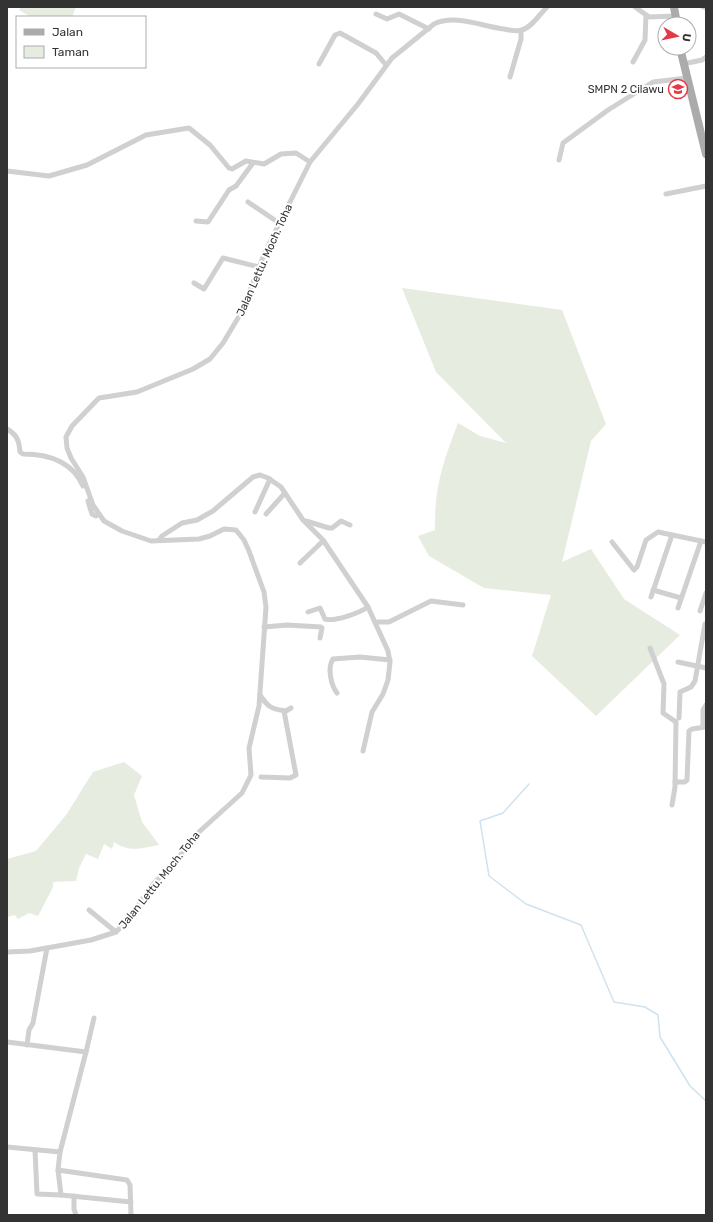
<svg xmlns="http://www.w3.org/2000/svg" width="713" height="1222" viewBox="0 0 713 1222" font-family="Rubik,sans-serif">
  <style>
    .green { fill: #e6ecdf }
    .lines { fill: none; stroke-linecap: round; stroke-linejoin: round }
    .stream { stroke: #cfe2ee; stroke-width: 1.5 }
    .street { stroke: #d0d0d0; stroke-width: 5 }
    .primary { stroke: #ababab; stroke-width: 8 }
    .labels { text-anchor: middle; stroke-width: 4; stroke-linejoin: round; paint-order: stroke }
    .poi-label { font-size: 11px; fill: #333; stroke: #fff; text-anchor: end }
    .street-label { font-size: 11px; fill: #333; stroke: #fff }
  </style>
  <rect width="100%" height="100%" fill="#fff"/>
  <g class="green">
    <path d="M21,7H76L72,17H31L19,10Z"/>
    <path d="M402,288L562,310L606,424L591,441L562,562L591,549L624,599L680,635L596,716L532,656L551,595L484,588L429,556L418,536L435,530C434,488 443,462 458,423L480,436L506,443L436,372Z"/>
    <path d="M124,762L142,776L134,795L142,822L159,845C141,848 130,853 114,842L112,849L104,844L98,859L86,854L79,868L76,881L53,882V887L38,916L29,913L18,919L15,915L7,917V859L36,851L66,815L93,772Z"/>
  </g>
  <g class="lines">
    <path class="stream" d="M529,784L503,813L480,821L489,876L526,904L581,925L614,1002L645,1007L658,1015L660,1037L690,1086L706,1101"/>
    <g class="street">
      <path d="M635,7L649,17L675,16"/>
      <path d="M703,7L706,8"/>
      <path d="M376,14L387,19L399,14L429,29"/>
      <path d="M633,62L645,40L646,15"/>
      <path d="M319,64L335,35L340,33L376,53L386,65"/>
      <path d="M683,64L702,60L706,57"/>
      <path d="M510,77L521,39V30"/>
      <path d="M559,160L563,143L608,110L653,82L687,78"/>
      <path d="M7,171L49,176L87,165L146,135L189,128L210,145L229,168L232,169L246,161L264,164L281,154L296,153L310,162"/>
      <path d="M666,194L706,186"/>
      <path d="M248,202L279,223"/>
      <path d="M196,221L208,222L229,190L236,186L253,163"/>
      <path d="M194,283L204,289L223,258L259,267"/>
      <path d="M7,429C17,435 19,440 20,452L23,454C47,454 72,461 83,486"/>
      <path d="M88,501L92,514L96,516L98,514"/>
      <path d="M255,512L270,479"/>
      <path d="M266,514L285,493"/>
      <path d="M306,521L329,528H332L341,521L350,525"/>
      <path d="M159,540L162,536L182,523L197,520L213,511L253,477L260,475L268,478L281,487L303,520L323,540L368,607L388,651L390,662L388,680L383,694L372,712L363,751"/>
      <path d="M612,542L634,570L637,567L646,540L658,532L706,542"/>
      <path d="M300,563L323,541"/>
      <path d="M653,590L681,598"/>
      <path d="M651,597L672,535"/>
      <path d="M678,608L701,541"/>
      <path d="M700,611L706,593"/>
      <path d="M308,612L320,608L325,619C335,622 359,613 368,607"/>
      <path d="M375,622H389L431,601L463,605"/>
      <path d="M264,627L287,625L321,627L322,628L320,638"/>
      <path d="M650,648L664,684L663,713L676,722L675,787L672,805"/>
      <path d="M678,662L706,668"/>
      <path d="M337,693C331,685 327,668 333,659L360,657L390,660"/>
      <path d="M260,695C268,707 271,709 286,711L291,708"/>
      <path d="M679,718L680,692L691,687L695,681L705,624"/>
      <path d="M703,727V710L706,705"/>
      <path d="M261,777L290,778L296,775L284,711"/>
      <path d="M675,782H685L687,780L689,731L692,729L706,727"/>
      <path d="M89,910L116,932"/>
      <path d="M7,952L30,951L91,940L116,932L130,917L154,883L177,861L189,841L242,793L251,775L249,748L259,706L266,607L264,592L249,551L244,540L236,530L224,529L210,536L199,539L151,541L122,531L104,521L93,505L83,477L71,458L67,448L66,437L72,426L99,398L137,392L193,369L210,359L223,343L241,313L265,252L310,162L358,104L392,58L434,24C455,14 481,26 504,29C509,30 516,32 522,30C532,27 540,14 547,7"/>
      <path d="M7,1042L86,1052L94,1018"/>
      <path d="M27,1045L29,1030L33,1023L47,948"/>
      <path d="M7,1147L60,1152L58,1170L61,1195L131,1202"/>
      <path d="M35,1150L37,1194L61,1195"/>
      <path d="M60,1152L86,1052"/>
      <path d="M58,1170L127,1180L130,1185L131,1215"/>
      <path d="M74,1196V1209L76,1215"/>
    </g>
    <g class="primary">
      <path d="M674,7L677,24"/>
      <path d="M680,48L706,154"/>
    </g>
  </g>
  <defs>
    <symbol id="school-ring" viewBox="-11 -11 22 22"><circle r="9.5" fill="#fff" stroke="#e63946" stroke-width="1.5"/><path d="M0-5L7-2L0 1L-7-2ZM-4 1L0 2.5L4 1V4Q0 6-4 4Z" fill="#e63946"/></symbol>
  </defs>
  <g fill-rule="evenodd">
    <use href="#school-ring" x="667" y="78" width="22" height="22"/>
  </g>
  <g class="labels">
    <g class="poi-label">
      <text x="664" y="93">SMPN 2 Cilawu</text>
    </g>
    <g class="street-label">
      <text transform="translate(264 260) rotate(-66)" y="4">Jalan Lettu. Moch. Toha</text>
      <text transform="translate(159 880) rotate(-51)" y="4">Jalan Lettu. Moch. Toha</text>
    </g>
  </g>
  <rect width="713" height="1222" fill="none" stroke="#333333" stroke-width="16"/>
  <rect x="16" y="16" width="130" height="52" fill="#ffffff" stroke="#adadad"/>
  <rect x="24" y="29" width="20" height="6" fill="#ababab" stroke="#adadad"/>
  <text x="52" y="36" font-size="12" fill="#333333">Jalan</text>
  <rect x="24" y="46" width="20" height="12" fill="#e6ecdf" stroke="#adadad"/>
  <text x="52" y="56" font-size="12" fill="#333333">Taman</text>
  <g transform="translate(677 36) rotate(99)"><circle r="19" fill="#ffffff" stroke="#adadad"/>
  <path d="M0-3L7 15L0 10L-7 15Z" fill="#e63946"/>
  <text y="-6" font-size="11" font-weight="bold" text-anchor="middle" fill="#333333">U</text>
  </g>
</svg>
